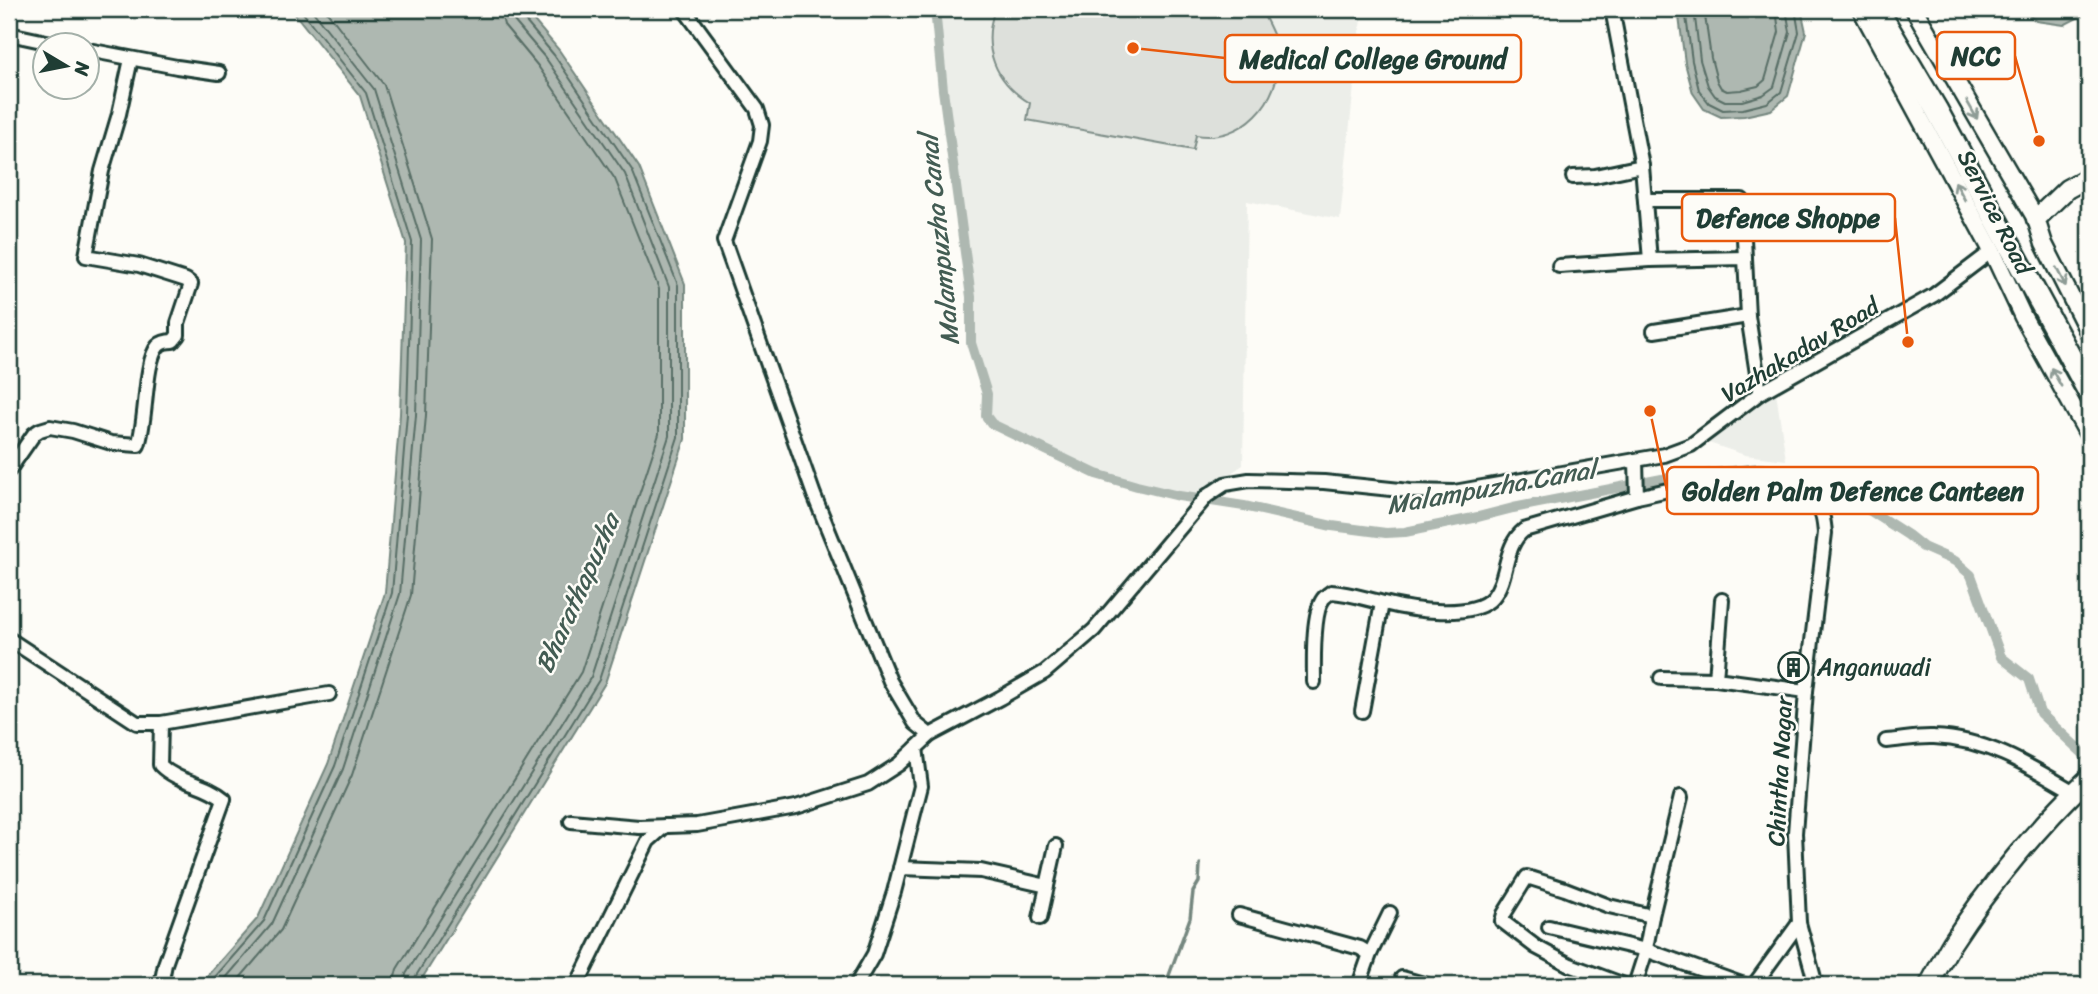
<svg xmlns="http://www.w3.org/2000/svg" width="2098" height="994" viewBox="0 0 2098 994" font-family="Sriracha,sans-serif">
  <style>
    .built { fill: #eceee9 }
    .green { fill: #dde0db; stroke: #7e8e88; stroke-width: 2 }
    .water { fill: #aeb8b1; stroke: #75877f; stroke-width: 2 }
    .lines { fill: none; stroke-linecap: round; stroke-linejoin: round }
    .shore { stroke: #586e66; stroke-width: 2 }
    .stream { stroke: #75877f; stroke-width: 3.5 }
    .canal { stroke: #aeb8b1; stroke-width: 10 }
    .minor-casing { stroke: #1f3d34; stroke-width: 18 }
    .tertiary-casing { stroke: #1f3d34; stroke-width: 21 }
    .secondary-casing { stroke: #1f3d34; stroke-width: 23 }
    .trunk-casing { stroke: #1f3d34; stroke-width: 26 }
    .minor { stroke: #fdfcf7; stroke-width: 12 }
    .tertiary { stroke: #fdfcf7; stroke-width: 16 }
    .secondary { stroke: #fdfcf7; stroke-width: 18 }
    .trunk { stroke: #fdfcf7; stroke-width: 21 }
    .oneway { stroke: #8e9c96 }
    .labels { text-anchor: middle; stroke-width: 5; stroke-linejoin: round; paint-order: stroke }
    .street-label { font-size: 24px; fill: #1f3d34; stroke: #fdfcf7 }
    .poi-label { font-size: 24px; fill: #1f3d34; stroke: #fdfcf7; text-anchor: start }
    .water-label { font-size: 26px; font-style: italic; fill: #435c53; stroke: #fdfcf7 }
    .leader { fill: none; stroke: #e8590c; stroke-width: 2.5 }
    .callout-dot { fill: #e8590c; stroke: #fdfcf7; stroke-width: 2.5 }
    .callout { fill: #fdfcf7; stroke: #e8590c; stroke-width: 2.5 }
    .callout-label { font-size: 26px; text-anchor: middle; font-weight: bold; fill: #1f3d34 }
  </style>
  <rect width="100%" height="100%" fill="#fdfcf7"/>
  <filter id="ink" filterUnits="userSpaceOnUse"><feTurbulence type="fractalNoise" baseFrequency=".0143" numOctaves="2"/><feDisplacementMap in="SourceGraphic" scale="14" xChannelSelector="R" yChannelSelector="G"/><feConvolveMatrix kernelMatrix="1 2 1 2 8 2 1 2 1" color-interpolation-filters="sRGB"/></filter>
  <g filter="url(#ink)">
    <g class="built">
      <path d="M937,9H1362L1340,219L1247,201L1243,465L1197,496L1120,481L993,421L986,413L989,396L971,340L972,296L969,266L944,92Z"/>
      <path d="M1776,392L1786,460L1745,455L1706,442Z"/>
    </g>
    <path class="green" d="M995,9H1261C1267,23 1277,37 1278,55C1282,101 1242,143 1196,135L1193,150L1027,120L1030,103C995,82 981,48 995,9Z"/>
    <g class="water">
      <path d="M291,9H524L559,50L639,167L685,284V439L605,683L418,985H199L258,918L328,764L385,593L400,414L406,243L360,96Z"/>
      <path d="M1678,9H1801L1806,32L1788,96L1771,110L1744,116L1721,117L1704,109L1693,93L1685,63Z"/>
      <path d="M2022,9H2089V12L2064,25L2036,21Z"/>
    </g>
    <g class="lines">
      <g class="shore">
        <path d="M1685,9L1692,61L1699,90L1709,103L1723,110L1743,109L1767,103L1781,92L1799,32L1795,9"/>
        <path d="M1694,9L1700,60L1708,86L1715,96L1725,101H1742L1763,95L1774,87L1790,32L1786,9"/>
        <path d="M1704,9L1711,58L1717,81L1721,88L1727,91L1741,90L1758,86L1765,80L1779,32L1776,9"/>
        <path d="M208,985L264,921L335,766L392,593L407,414L412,242L366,93L300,9"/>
        <path d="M220,985L272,924L343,769L400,594L416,415L421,240L374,89L311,9"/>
        <path d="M234,985L281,930L352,775L411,595L426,415L432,239L384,85L325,9"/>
        <path d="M393,985L397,969L581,672L659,434V289L615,179L538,66L504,25L500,9"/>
        <path d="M404,985L406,974L591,677L669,436V287L625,174L547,60L514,21L511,9"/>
        <path d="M413,985L414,979L599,680L678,437V285L632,170L554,55L521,16L520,9"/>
      </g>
      <path class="stream" d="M1168,985V978L1190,918L1193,892L1199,882L1200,864"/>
      <path class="canal" d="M935,9L943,90L971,297V343L987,394L986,416L992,424L1096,474L1137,486L1179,496L1244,506L1332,526L1386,533L1405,532L1478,517L1513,508L1662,479L1759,468L1782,470L1808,478L1852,499L1908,535L1923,547L1955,561L1971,575L2001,657L2029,679L2040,713L2089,759"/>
      <defs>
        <g id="minor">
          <path d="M1612,9L1642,166L1650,260L1745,258L1748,316L1760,393"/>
          <path d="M9,34L65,46"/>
          <path d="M88,50L177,67L219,73"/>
          <path d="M1573,177L1595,176L1642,166"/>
          <path d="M1645,200H1742L1745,258"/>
          <path d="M1559,266L1650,260"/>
          <path d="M1654,331L1748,316"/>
          <path d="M1636,461L1637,497C1664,491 1691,484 1718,481C1743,479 1800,481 1816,502C1823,512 1824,522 1825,533L1806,691L1795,833L1799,923L1816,985"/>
          <path d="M9,470L34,434L40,430L50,427L73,431L111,443L138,445C147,421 144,362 158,346C162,342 168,341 173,341L178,335V323L191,284L186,280L139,265L86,256L102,171L119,114L131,59"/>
          <path d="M1722,600L1716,679L1806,691"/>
          <path d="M9,639L137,723H161L329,694"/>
          <path d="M1661,678L1716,679"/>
          <path d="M1314,682C1314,663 1312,614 1323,599C1325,596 1329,594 1331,592C1350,593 1366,599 1384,603C1410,610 1474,620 1493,597C1509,577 1503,547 1524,530L1637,497"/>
          <path d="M1362,711L1382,603"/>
          <path d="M161,723L160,765C178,783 205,783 224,799L165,964L161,985"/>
          <path d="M930,735L1000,698L1045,672L1094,630L1207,496L1225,484L1249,480L1324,482L1410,491L1454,492L1664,455L1691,445L1760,393L1934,295L1992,251"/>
          <path d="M1886,741C1901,740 1918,736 1934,737C1987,739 2030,766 2074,792"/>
          <path d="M571,821L639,827L697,825L796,807L868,784L899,764L930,735L915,723L890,681L814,495L724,241L760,141L762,125L757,109L684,9"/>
          <path d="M900,868L981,871L1047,886L1040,918"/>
          <path d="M1047,886L1056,846"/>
          <path d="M1239,915L1360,948L1370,954"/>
          <path d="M1549,927L1646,950L1744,985"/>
          <path d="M1402,978L1427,985"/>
          <path d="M577,985L648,841L665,826"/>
          <path d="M856,985L874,954L894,892L921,786L916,748"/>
          <path d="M1359,985L1370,954L1390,913"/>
          <path d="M1624,985L1570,965L1536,947L1502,921L1504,914L1527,877L1565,889L1609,906L1652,916L1681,797"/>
          <path d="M1635,985L1645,954L1652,916"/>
          <path d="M1754,985L1799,923"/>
        </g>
        <g id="tertiary">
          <path d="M1861,9L1992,251L2023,317L2089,436"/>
          <path d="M1914,9L2036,219L2044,244L2089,333"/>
        </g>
        <g id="secondary">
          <path d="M2036,219L2067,189L2089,177"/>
          <path d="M1929,985C1937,971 1944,956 1952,943C1989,886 2040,824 2089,778"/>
        </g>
        <path id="trunk" d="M1877,9L1936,109L2089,392"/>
      </defs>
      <use href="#minor" class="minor-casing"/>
      <use href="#tertiary" class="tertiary-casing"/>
      <use href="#secondary" class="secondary-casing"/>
      <use href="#trunk" class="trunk-casing"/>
      <use href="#minor" class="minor"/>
      <use href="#tertiary" class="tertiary"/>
      <use href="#secondary" class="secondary"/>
      <use href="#trunk" class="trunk"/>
    </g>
    <defs><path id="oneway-shaft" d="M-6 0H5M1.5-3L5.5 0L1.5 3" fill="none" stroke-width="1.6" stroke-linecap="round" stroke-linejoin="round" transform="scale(1.75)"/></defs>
    <g class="oneway">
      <use href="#oneway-shaft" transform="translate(1972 110) rotate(60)"/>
      <use href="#oneway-shaft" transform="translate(1960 191) rotate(-118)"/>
      <use href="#oneway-shaft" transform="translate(2061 277) rotate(63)"/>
      <use href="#oneway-shaft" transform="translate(2056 377) rotate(-119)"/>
    </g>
  </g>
  <defs>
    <symbol id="building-ring" viewBox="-11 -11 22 22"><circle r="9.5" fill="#fdfcf7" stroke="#1f3d34" stroke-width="1.5"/><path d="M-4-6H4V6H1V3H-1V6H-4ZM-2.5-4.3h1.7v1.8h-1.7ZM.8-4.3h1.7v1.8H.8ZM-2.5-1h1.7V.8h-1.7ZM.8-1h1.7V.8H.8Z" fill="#1f3d34"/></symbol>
  </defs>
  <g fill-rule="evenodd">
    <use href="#building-ring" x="1776" y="650" width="35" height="35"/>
  </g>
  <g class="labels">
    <g class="street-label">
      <text transform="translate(1995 212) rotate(63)" y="8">Service Road</text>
      <text transform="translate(1800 350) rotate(-31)" y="8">Vazhakadav Road</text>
      <text transform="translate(1780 771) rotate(-87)" y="8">Chintha Nagar</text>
    </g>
    <g class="poi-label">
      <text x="1817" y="675">Anganwadi</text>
    </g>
    <g class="water-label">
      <text transform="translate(939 240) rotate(-96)" y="9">Malampuzha Canal</text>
      <text transform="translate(1491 487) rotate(-10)" y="9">Malampuzha Canal</text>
      <text transform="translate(577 593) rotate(-66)" y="9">Bharathapuzha</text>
    </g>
  </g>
  <path class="leader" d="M2039 141L2015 56M1133 48L1225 58M1908 342L1895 218M1650 411L1667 491"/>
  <g class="callout-dot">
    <circle cx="2039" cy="141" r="7"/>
    <circle cx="1133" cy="48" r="7"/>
    <circle cx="1908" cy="342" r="7"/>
    <circle cx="1650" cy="411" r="7"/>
  </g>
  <g class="callout">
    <rect x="1937" y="32" width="78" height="47" rx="7"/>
    <rect x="1225" y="35" width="296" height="47" rx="7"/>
    <rect x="1682" y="194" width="213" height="47" rx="7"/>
    <rect x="1667" y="467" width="371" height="47" rx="7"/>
  </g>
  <g class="callout-label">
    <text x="1976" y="65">NCC</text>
    <text x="1373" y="68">Medical College Ground</text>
    <text x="1788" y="227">Defence Shoppe</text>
    <text x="1853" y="500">Golden Palm Defence Canteen</text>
  </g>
  <rect width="2098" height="994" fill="none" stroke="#fdfcf7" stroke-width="35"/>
  <rect x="18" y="18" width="2063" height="959" fill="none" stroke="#1f3d34" stroke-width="2.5" filter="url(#ink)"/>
  <g transform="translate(66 66) rotate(100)"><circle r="33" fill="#fdfcf7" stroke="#a4b0a9" stroke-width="2"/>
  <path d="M0-5L12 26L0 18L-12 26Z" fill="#1f3d34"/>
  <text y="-10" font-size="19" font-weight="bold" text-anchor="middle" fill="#1f3d34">N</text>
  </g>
</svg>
